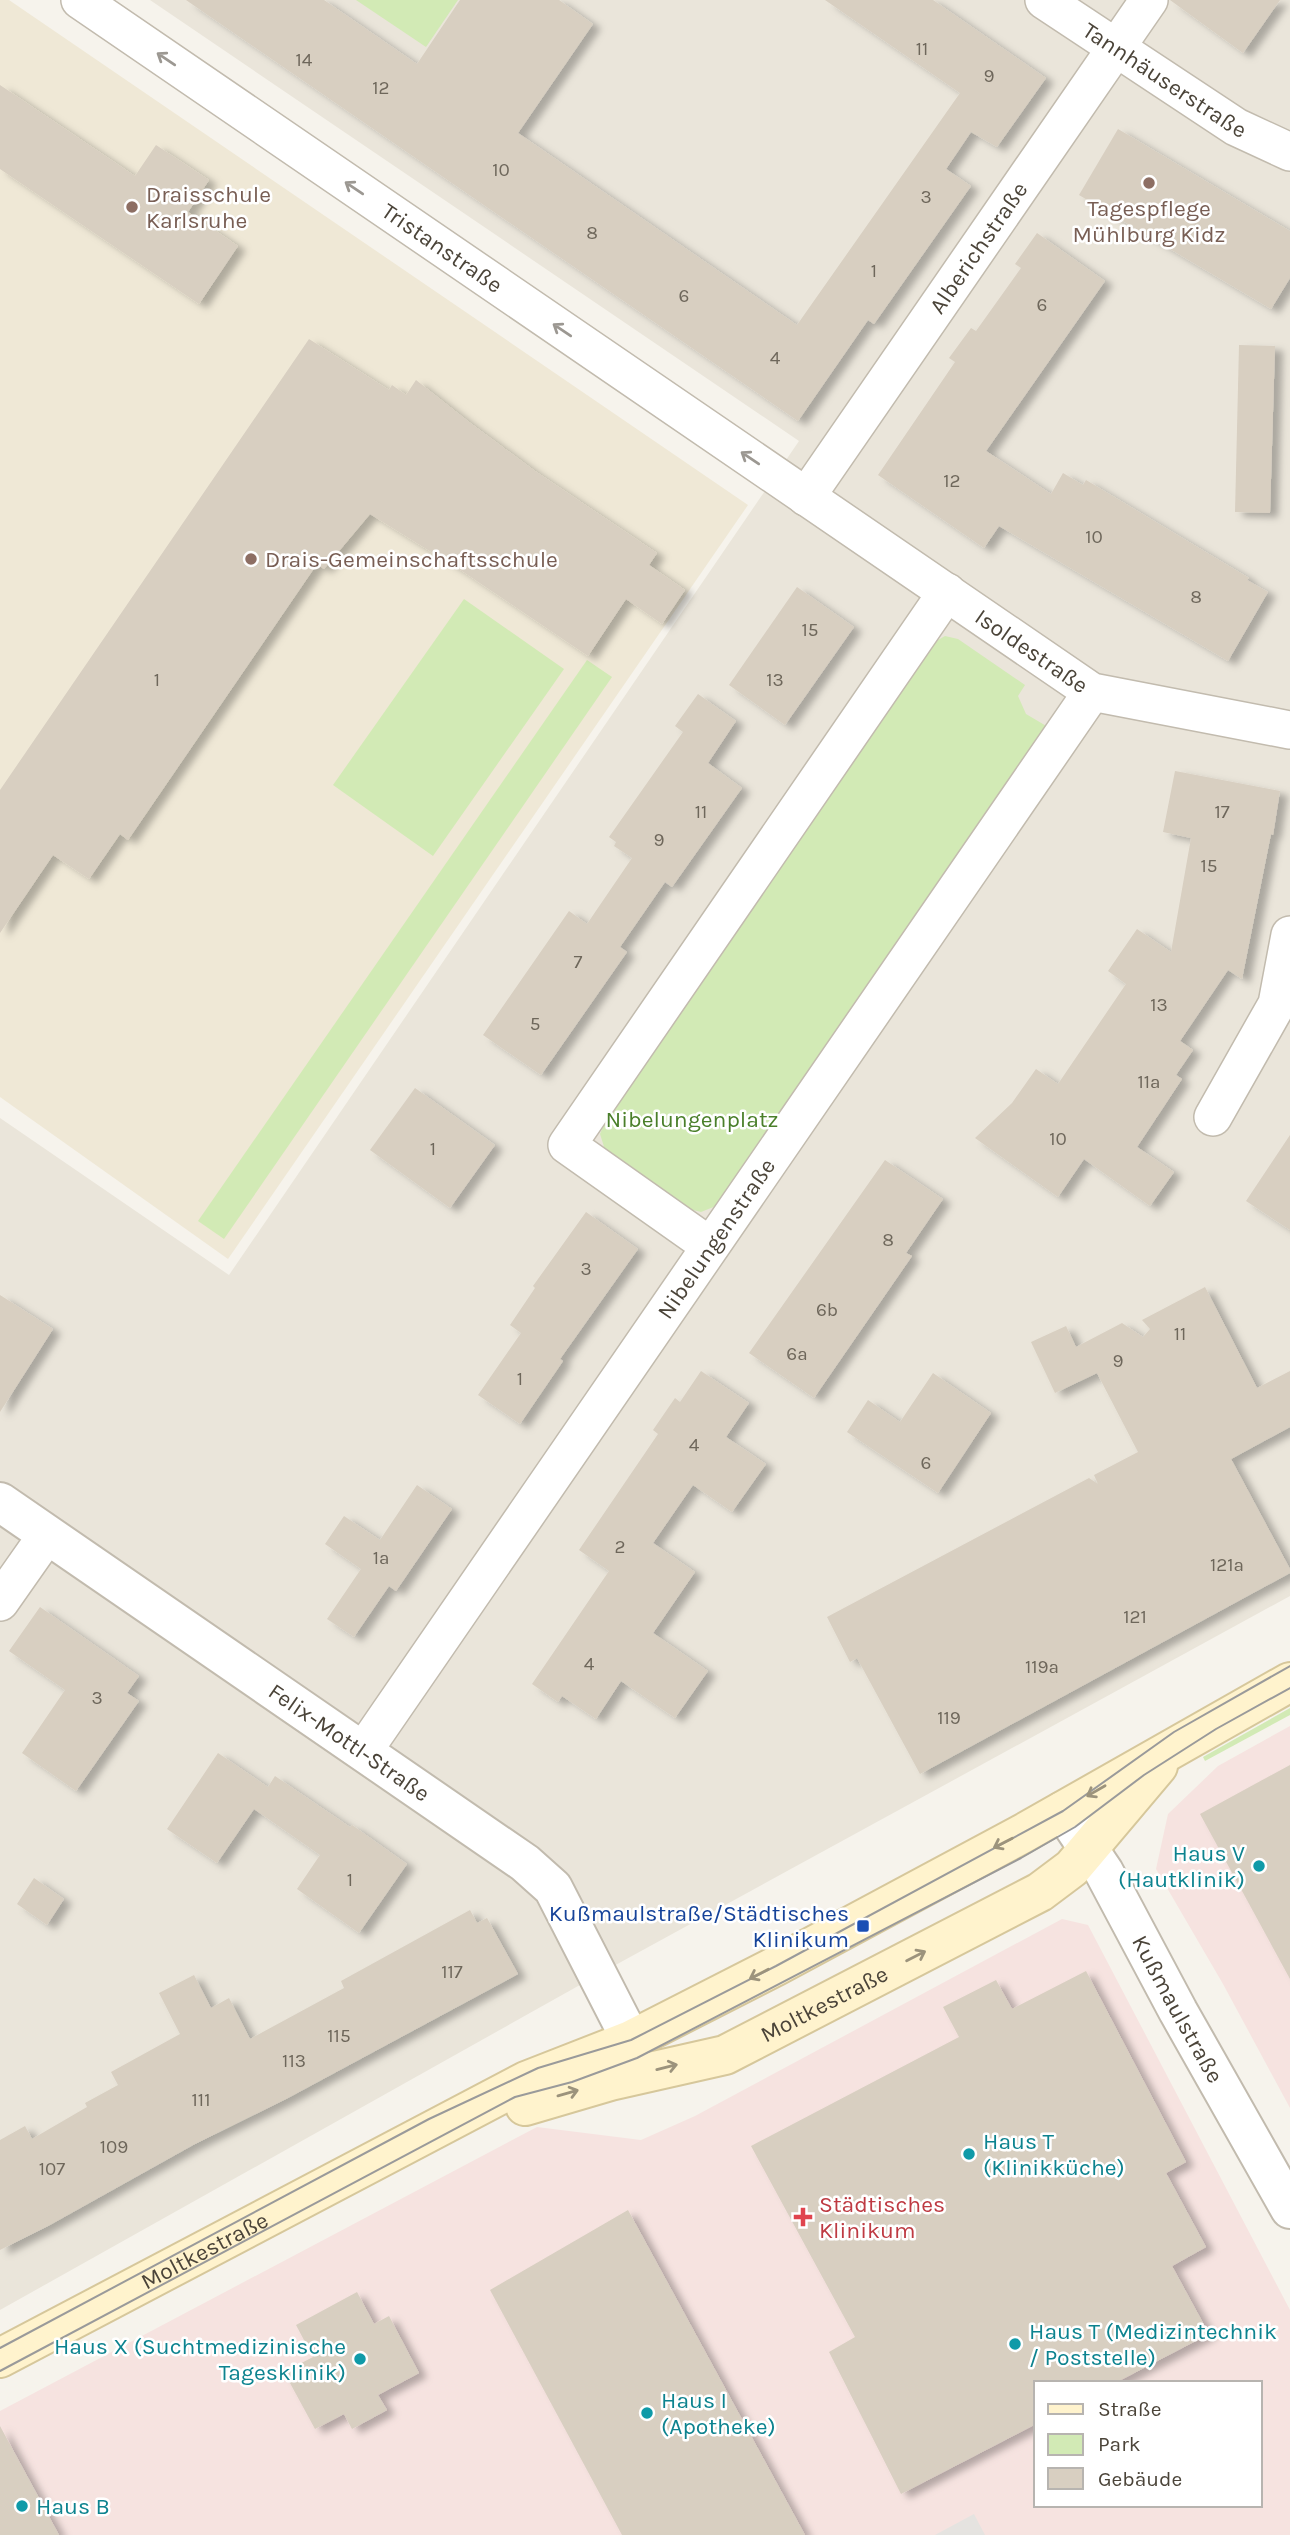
<svg xmlns="http://www.w3.org/2000/svg" width="1290" height="2535" viewBox="0 0 1290 2535" font-family="Karla,sans-serif">
  <style>
    .residential { fill: #eae5da }
    .education { fill: #efe8d6 }
    .medical { fill: #f6e3e0; fill-rule: evenodd }
    .green { fill: #d2eab5 }
    .parking { fill: #e5e3e0 }
    .building { fill: #d8cfc1; filter: url(#shadow) }
    .lines { fill: none; stroke-linecap: round; stroke-linejoin: round }
    .minor-casing { stroke: #c2bbae; stroke-width: 40 }
    .tertiary-casing { stroke: #c2bbae; stroke-width: 42 }
    .secondary-casing { stroke: #d6c79b; stroke-width: 42 }
    .minor { stroke: #fff; stroke-width: 37 }
    .tertiary { stroke: #fff; stroke-width: 38 }
    .secondary { stroke: #fff3cd; stroke-width: 38 }
    .tram { stroke: #9a9a9a; stroke-width: 2 }
    .oneway { stroke: #9c9892 }
    .oneway2 { stroke: #9c937c }
    .education-dot { fill: #8d6e63; stroke: #fff; stroke-width: 2.5 }
    .culture-dot { fill: #0f9aa8; stroke: #fff; stroke-width: 2.5 }
    .transit-dot { fill: #1a4fb4; stroke: #fff; stroke-width: 2.5 }
    .health-dot { fill: #e0444e; stroke: #fff; stroke-width: 2.5 }
    .labels { text-anchor: middle; stroke-width: 5; stroke-linejoin: round; paint-order: stroke }
    .number-label { font-size: 19px; fill: #6e675b }
    .street-label { font-size: 23px; fill: #4b4439; stroke: #fff }
    .education-label { font-size: 23px; fill: #785e54; stroke: #fff; text-anchor: start }
    .park-label { font-size: 23px; fill: #4a7f2a; stroke: #fff }
    .culture-label { font-size: 23px; fill: #0d838f; stroke: #fff; text-anchor: start }
    .transit-label { font-size: 23px; fill: #164399; stroke: #fff; text-anchor: end }
    .health-label { font-size: 23px; fill: #be3a42; stroke: #fff; text-anchor: start }
  </style>
  <defs>
    <filter id="shadow"><feDropShadow dx="8" dy="4.5" stdDeviation="3.5" flood-color="#0004"/></filter>
  </defs>
  <rect width="100%" height="100%" fill="#f6f3ec"/>
  <path class="residential" d="M150,0H1290V1596L621,1962L0,2310V1118L229,1275L799,441Z"/>
  <path class="education" d="M0,0H9L748,505L228,1259L0,1097Z"/>
  <g class="medical">
    <path d="M1290,1726V2108L1223,1984L1156,1869L1168,1814L1218,1766Z"/>
    <path d="M1062,1919L1088,1925L1290,2310V2535H0V2411L537,2127L641,2140L695,2116ZM1036,2383H1260V2505H1036Z"/>
  </g>
  <g class="green">
    <path d="M356,0H458L426,47Z"/>
    <path d="M464,599L564,669L433,856L333,785Z"/>
    <path d="M945,636L958,639L1025,685L1018,696L1026,714L1048,727L721,1204L701,1212L678,1206L606,1153L600,1134L608,1115L931,644Z"/>
    <path d="M587,660L612,677L224,1239L198,1221Z"/>
    <path d="M1290,1708V1715L1205,1761L1203,1757Z"/>
  </g>
  <path class="parking" d="M974,2514L985,2535H935Z"/>
  <g class="building">
    <path d="M186,0H324L417,64L460,0H559L593,24L518,133L797,325L960,93L825,0H933L1046,78L997,147L971,132L946,169L971,186L874,324L868,320L798,421Z"/>
    <path d="M1170,0H1280L1243,53Z"/>
    <path d="M0,85L135,176L156,145L209,180L188,212L238,246L199,304L0,169Z"/>
    <path d="M1118,129L1290,231V278L1271,309L1079,195Z"/>
    <path d="M1037,233L1105,281L986,451L1051,494L1063,473L1083,485L1086,480L1249,578L1247,580L1268,592L1228,661L999,526L984,548L878,475L955,362L949,358L971,328L976,331L1021,268L1015,264Z"/>
    <path d="M309,339L389,390L392,385L406,395L416,380L469,422L535,471L657,553L649,565L685,590L662,624L626,599L588,656L462,571L370,514L324,569L317,564L128,840L120,834L89,879L53,855L0,933V790Z"/>
    <path d="M1239,345L1275,346L1270,513L1235,512Z"/>
    <path d="M797,587L854,627L785,725L729,685Z"/>
    <path d="M698,694L736,721L708,763L742,788L672,887L665,882L620,947L627,952L541,1075L483,1035L569,911L587,924L632,858L614,846L616,842L609,837L683,732L675,726Z"/>
    <path d="M1175,771L1280,791L1273,835L1271,834L1242,979L1228,970L1180,1041L1193,1050L1176,1075L1182,1079L1137,1147L1174,1172L1150,1206L1084,1159L1058,1197L975,1138L1012,1103L1036,1069L1058,1084L1126,984L1108,971L1137,929L1171,952L1191,838L1163,832Z"/>
    <path d="M415,1088L495,1145L450,1208L370,1150Z"/>
    <path d="M1290,1135V1230L1246,1201Z"/>
    <path d="M885,1160L943,1199L906,1253L912,1256L814,1398L749,1353Z"/>
    <path d="M586,1212L638,1249L560,1359L563,1361L520,1424L478,1395L521,1333L510,1325L535,1288L533,1286Z"/>
    <path d="M1205,1287L1257,1388L1290,1371V1427L1231,1459L1290,1569V1573L920,1774L857,1658L850,1662L827,1617L1089,1478L1098,1484L1094,1475L1138,1452L1097,1373L1055,1393L1031,1342L1066,1326L1076,1347L1122,1323L1143,1337L1150,1329L1142,1320Z"/>
    <path d="M0,1295L53,1329L0,1412Z"/>
    <path d="M701,1371L749,1403L726,1437L766,1464L732,1512L693,1485L653,1543L695,1572L653,1633L708,1671L675,1718L621,1681L596,1719L562,1696L558,1702L532,1684L609,1571L579,1550L658,1434L653,1430L675,1398L680,1402Z"/>
    <path d="M933,1373L991,1413L938,1493L847,1432L868,1400L900,1422Z"/>
    <path d="M417,1485L452,1509L396,1591L389,1586L354,1637L327,1619L361,1569L325,1544L344,1516L380,1540Z"/>
    <path d="M40,1607L139,1676L127,1693L139,1701L76,1791L22,1753L65,1690L9,1651Z"/>
    <path d="M218,1753L268,1787L275,1776L350,1827L352,1825L407,1864L359,1933L297,1889L320,1855L254,1809L217,1863L167,1829Z"/>
    <path d="M1290,1765V1979L1200,1814Z"/>
    <path d="M34,1878L64,1899L47,1925L17,1904Z"/>
    <path d="M470,1910L477,1923L487,1918L518,1974L286,2099L193,2145L48,2226L0,2250V2140L25,2126L32,2139L87,2107L85,2103L118,2085L111,2072L180,2034L159,1993L194,1975L211,2008L229,1998L250,2039L344,1988L341,1981Z"/>
    <path d="M1086,1971L1186,2162L1166,2173L1206,2247L1172,2266L1209,2334L1115,2383H1036V2424L901,2494L829,2352L855,2337L751,2146L959,2037L943,2007L996,1980L1012,2009Z"/>
    <path d="M628,2210L805,2535H622L490,2290Z"/>
    <path d="M357,2292L374,2324L389,2316L419,2373L378,2395L387,2410L352,2429L344,2414L315,2429L284,2372L313,2357L296,2325Z"/>
    <path d="M0,2426L59,2535H0Z"/>
  </g>
  <g class="lines">
    <defs>
      <g id="minor">
        <path id="s1" d="M80,0L1092,692L1290,730"/>
        <path id="s2" d="M1044,0L1236,127L1290,152"/>
        <path id="s3" d="M806,497L1149,0"/>
        <path d="M1213,1117L1277,1004L1290,935"/>
        <path d="M710,1246L567,1145L947,592"/>
        <path d="M0,1602L47,1535"/>
        <path id="s4" d="M364,1750L1092,692"/>
      </g>
      <g id="tertiary">
        <path id="s5" d="M0,1502L525,1863L553,1888L631,2040"/>
        <path id="s6" d="M1063,1811L1104,1872L1178,2011L1290,2209"/>
      </g>
      <g id="secondary">
        <path id="s7" d="M525,2106L610,2081L725,2055L1040,1892L1072,1868L1158,1766"/>
        <path id="s8" d="M0,2358L526,2081L631,2040L776,1966L1022,1834L1290,1682"/>
      </g>
    </defs>
    <use href="#minor" class="minor-casing"/>
    <use href="#tertiary" class="tertiary-casing"/>
    <use href="#secondary" class="secondary-casing"/>
    <use href="#minor" class="minor"/>
    <use href="#tertiary" class="tertiary"/>
    <use href="#secondary" class="secondary"/>
    <g class="tram">
      <path d="M0,2348L429,2119L538,2068L631,2040L776,1966L1063,1811L1174,1732L1290,1666"/>
      <path d="M0,2371L515,2097L572,2082L637,2058L1021,1858L1075,1827L1144,1775L1216,1729L1290,1688"/>
    </g>
  </g>
  <defs><path id="oneway-shaft" d="M-6 0H5M1.5-3L5.5 0L1.5 3" fill="none" stroke-width="1.6" stroke-linecap="round" stroke-linejoin="round" transform="scale(1.75)"/></defs>
  <g class="oneway">
    <use href="#oneway-shaft" transform="translate(166 59) rotate(-146)"/>
    <use href="#oneway-shaft" transform="translate(354 188) rotate(-146)"/>
    <use href="#oneway-shaft" transform="translate(562 330) rotate(-146)"/>
    <use href="#oneway-shaft" transform="translate(750 458) rotate(-146)"/>
  </g>
  <g class="oneway2">
    <use href="#oneway-shaft" transform="translate(1096 1791) rotate(150)"/>
    <use href="#oneway-shaft" transform="translate(1003 1843) rotate(153)"/>
    <use href="#oneway-shaft" transform="translate(916 1956) rotate(-27)"/>
    <use href="#oneway-shaft" transform="translate(759 1974) rotate(153)"/>
    <use href="#oneway-shaft" transform="translate(667 2067) rotate(-14)"/>
    <use href="#oneway-shaft" transform="translate(568 2093) rotate(-16)"/>
  </g>
  <g class="education-dot">
    <circle cx="1149" cy="183" r="7"/>
    <circle cx="132" cy="207" r="7"/>
    <circle cx="251" cy="559" r="7"/>
  </g>
  <g class="culture-dot">
    <circle cx="1259" cy="1866" r="7"/>
    <circle cx="969" cy="2154" r="7"/>
    <circle cx="1015" cy="2344" r="7"/>
    <circle cx="360" cy="2359" r="7"/>
    <circle cx="647" cy="2413" r="7"/>
    <circle cx="22" cy="2506" r="7"/>
  </g>
  <rect class="transit-dot" x="856" y="1919" width="14" height="14" rx="3.5"/>
  <path class="health-dot" d="M799.5 2206.5h7v7h7v7h-7v7h-7v-7h-7v-7h7z"/>
  <g class="labels">
    <g class="number-label">
      <text x="922" y="55">11</text>
      <text x="304" y="66">14</text>
      <text x="989" y="82">9</text>
      <text x="381" y="94">12</text>
      <text x="501" y="176">10</text>
      <text x="926" y="203">3</text>
      <text x="592" y="239">8</text>
      <text x="874" y="277">1</text>
      <text x="684" y="302">6</text>
      <text x="1042" y="311">6</text>
      <text x="775" y="364">4</text>
      <text x="952" y="487">12</text>
      <text x="1094" y="543">10</text>
      <text x="1196" y="603">8</text>
      <text x="810" y="636">15</text>
      <text x="157" y="686">1</text>
      <text x="775" y="686">13</text>
      <text x="701" y="818">11</text>
      <text x="1222" y="818">17</text>
      <text x="659" y="846">9</text>
      <text x="1209" y="872">15</text>
      <text x="578" y="968">7</text>
      <text x="1159" y="1011">13</text>
      <text x="535" y="1030">5</text>
      <text x="1149" y="1088">11a</text>
      <text x="1058" y="1145">10</text>
      <text x="433" y="1155">1</text>
      <text x="888" y="1246">8</text>
      <text x="586" y="1275">3</text>
      <text x="827" y="1316">6b</text>
      <text x="1180" y="1340">11</text>
      <text x="797" y="1360">6a</text>
      <text x="1118" y="1367">9</text>
      <text x="520" y="1385">1</text>
      <text x="694" y="1451">4</text>
      <text x="926" y="1469">6</text>
      <text x="620" y="1553">2</text>
      <text x="381" y="1564">1a</text>
      <text x="1227" y="1571">121a</text>
      <text x="1135" y="1623">121</text>
      <text x="589" y="1670">4</text>
      <text x="1042" y="1673">119a</text>
      <text x="97" y="1704">3</text>
      <text x="949" y="1724">119</text>
      <text x="350" y="1886">1</text>
      <text x="452" y="1978">117</text>
      <text x="339" y="2042">115</text>
      <text x="294" y="2067">113</text>
      <text x="201" y="2106">111</text>
      <text x="114" y="2153">109</text>
      <text x="52" y="2175">107</text>
    </g>
    <g class="street-label">
      <text dy="8" stroke="none"><textPath href="#s2" startOffset="145">Tannhäuserstraße</textPath></text>
      <text dy="8" stroke="none"><textPath href="#s1" startOffset="439">Tristanstraße</textPath></text>
      <text dy="8" stroke="none"><textPath href="#s3" startOffset="303">Alberichstraße</textPath></text>
      <text dy="8" stroke="none"><textPath href="#s1" startOffset="1153">Isoldestraße</textPath></text>
      <text dy="8" stroke="none"><textPath href="#s4" startOffset="621">Nibelungenstraße</textPath></text>
      <text dy="8" stroke="none"><textPath href="#s5" startOffset="424">Felix-Mottl-Straße</textPath></text>
      <text dy="8" stroke="none"><textPath href="#s7" startOffset="318">Moltkestraße</textPath></text>
      <text dy="8" stroke="none"><textPath href="#s6" startOffset="229">Kußmaulstraße</textPath></text>
      <text dy="8" stroke="none"><textPath href="#s8" startOffset="231">Moltkestraße</textPath></text>
    </g>
    <g class="education-label">
      <text x="146" y="202">Draisschule<tspan x="146" dy="26">Karlsruhe</tspan></text>
      <text x="1149" y="216" text-anchor="middle">Tagespflege<tspan x="1149" dy="26">Mühlburg Kidz</tspan></text>
      <text x="265" y="567">Drais-Gemeinschaftsschule</text>
    </g>
    <g class="park-label">
      <text x="692" y="1127">Nibelungenplatz</text>
    </g>
    <g class="culture-label">
      <text x="1245" y="1861" text-anchor="end">Haus V<tspan x="1245" dy="26">(Hautklinik)</tspan></text>
      <text x="983" y="2149">Haus T<tspan x="983" dy="26">(Klinikküche)</tspan></text>
      <text x="1029" y="2339">Haus T (Medizintechnik<tspan x="1029" dy="26">/ Poststelle)</tspan></text>
      <text x="346" y="2354" text-anchor="end">Haus X (Suchtmedizinische<tspan x="346" dy="26">Tagesklinik)</tspan></text>
      <text x="661" y="2408">Haus I<tspan x="661" dy="26">(Apotheke)</tspan></text>
      <text x="36" y="2514">Haus B</text>
    </g>
    <g class="transit-label">
      <text x="849" y="1921">Kußmaulstraße/Städtisches<tspan x="849" dy="26">Klinikum</tspan></text>
    </g>
    <g class="health-label">
      <text x="819" y="2212">Städtisches<tspan x="819" dy="26">Klinikum</tspan></text>
    </g>
  </g>
  <rect x="1034" y="2381" width="228" height="126" fill="#ffffff" stroke="#b7b4b0" stroke-width="2"/>
  <rect x="1048" y="2404" width="35" height="10" fill="#fff3cd" stroke="#b7b4b0" stroke-width="2"/>
  <text x="1098" y="2416" font-size="21" fill="#4b4439">Straße</text>
  <rect x="1048" y="2434" width="35" height="21" fill="#d2eab5" stroke="#b7b4b0" stroke-width="2"/>
  <text x="1098" y="2451" font-size="21" fill="#4b4439">Park</text>
  <rect x="1048" y="2468" width="35" height="21" fill="#d8cfc1" stroke="#b7b4b0" stroke-width="2"/>
  <text x="1098" y="2486" font-size="21" fill="#4b4439">Gebäude</text>
</svg>
